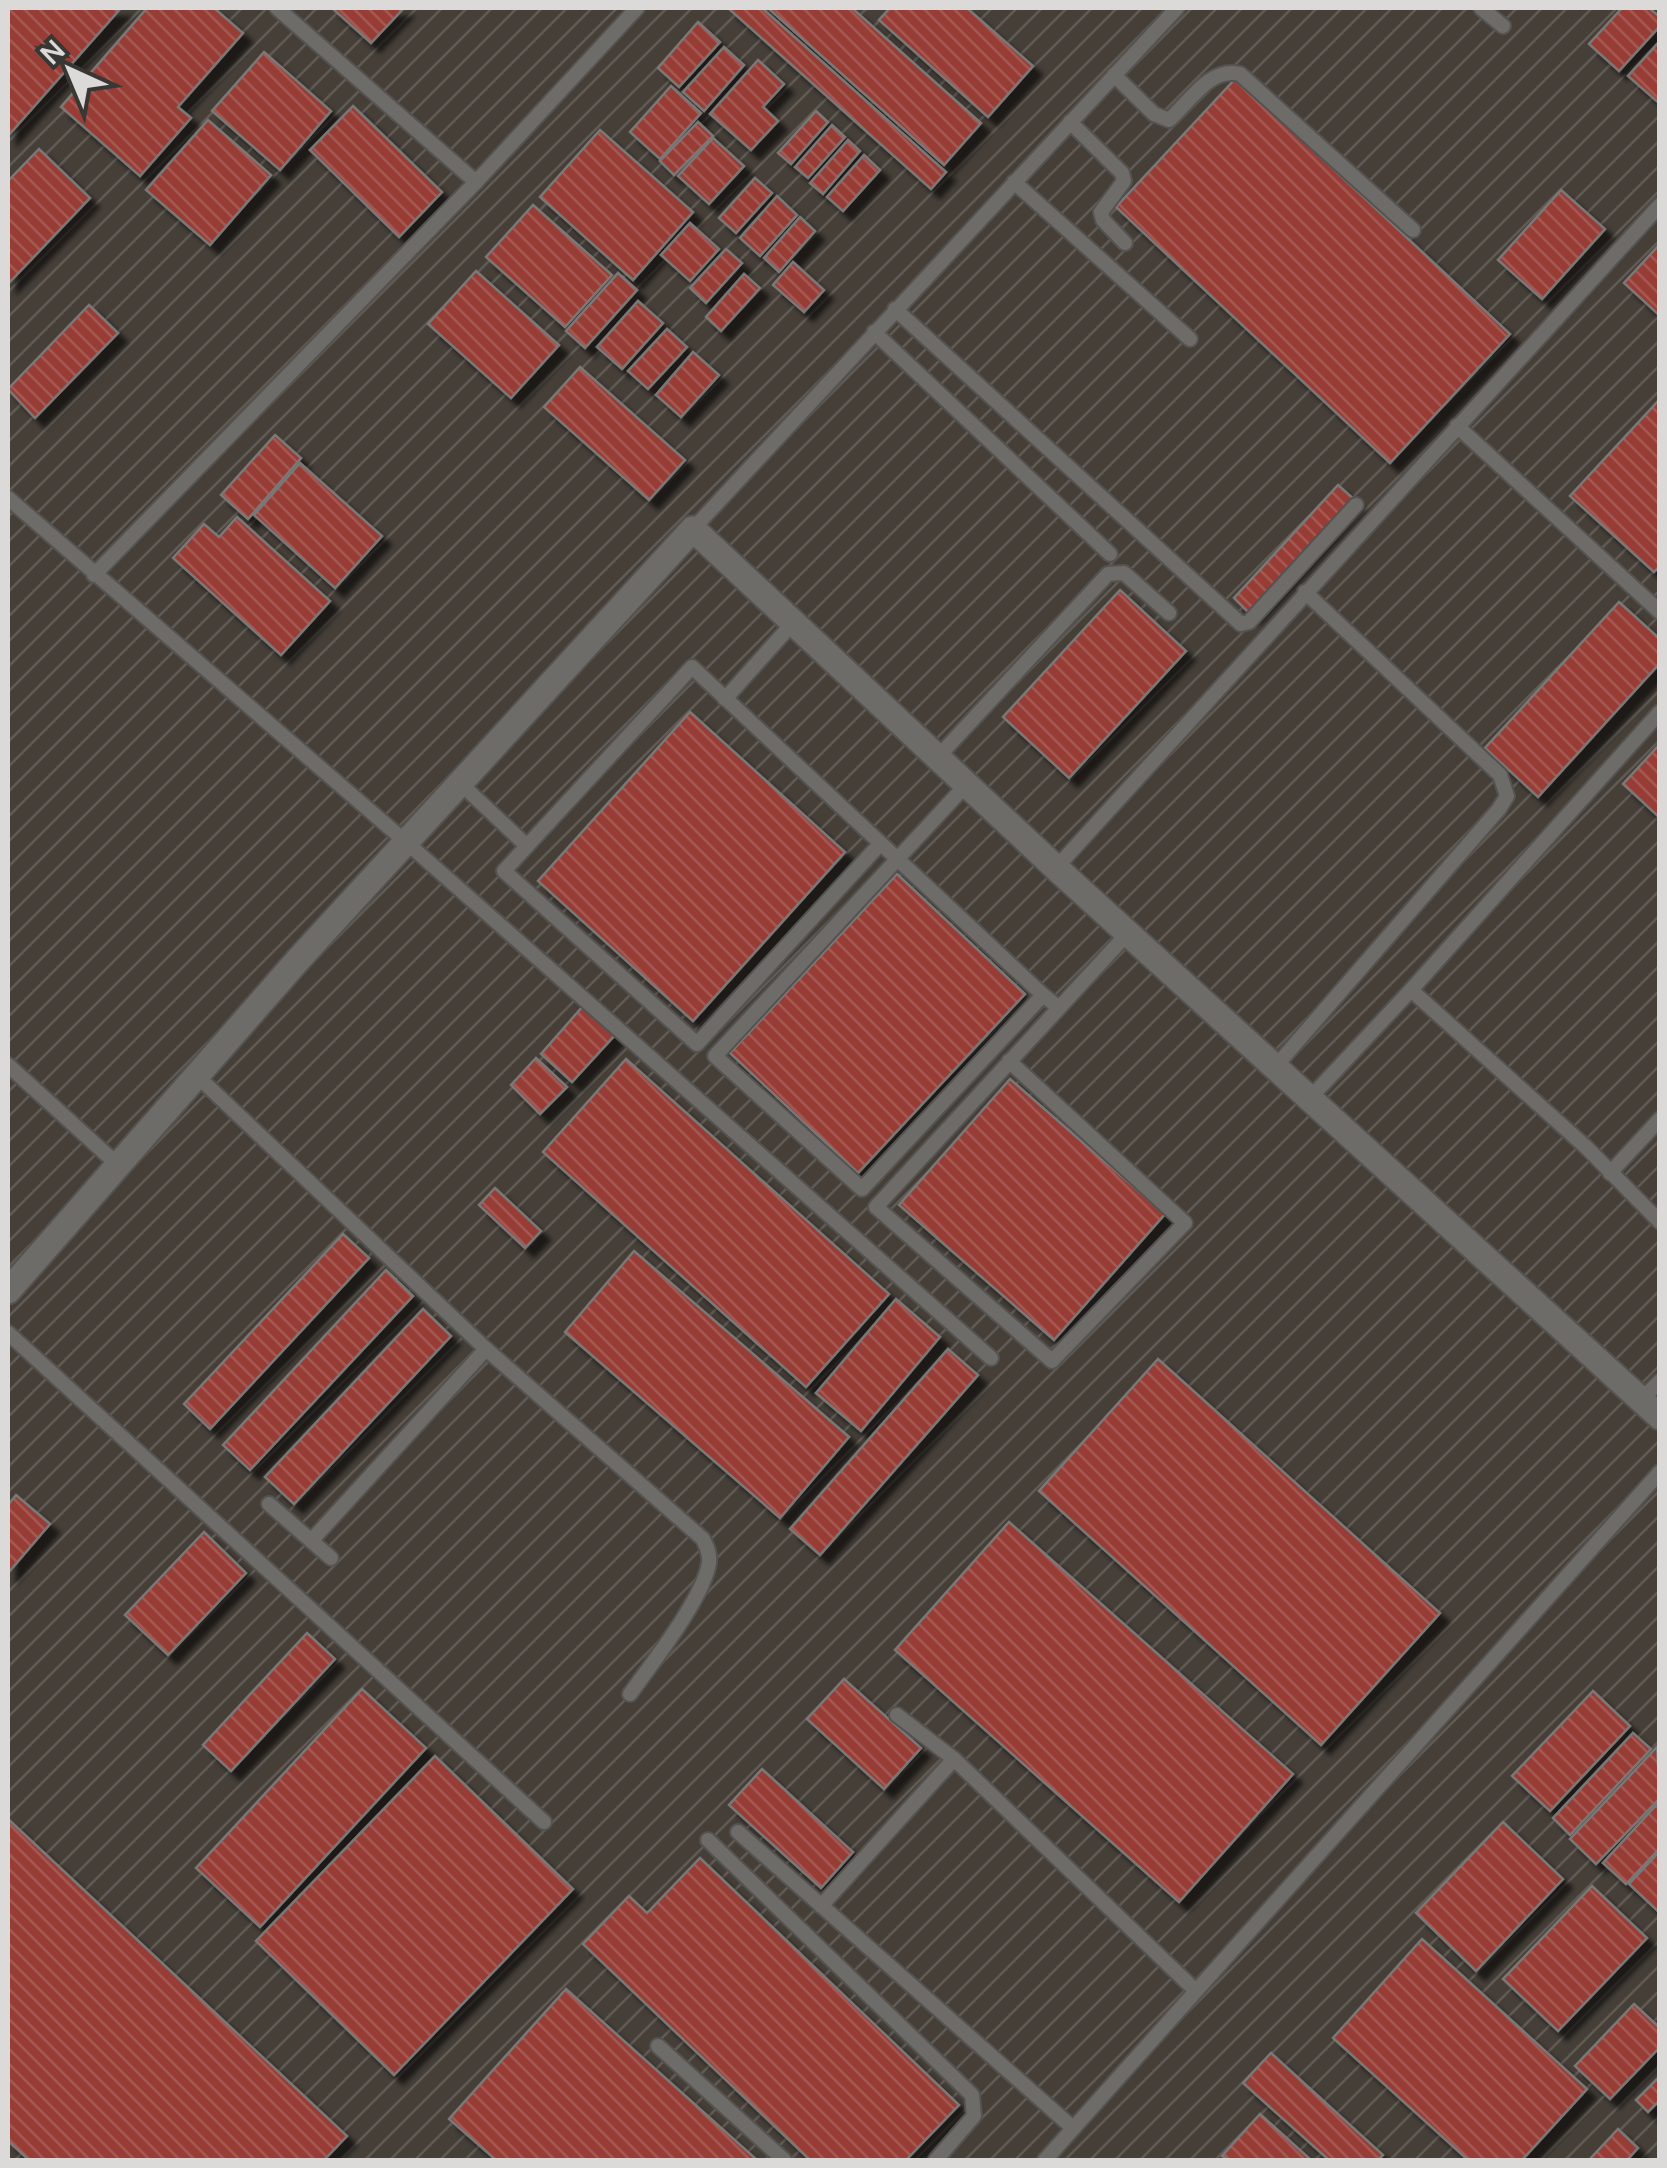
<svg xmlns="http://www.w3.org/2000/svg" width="1667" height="2168" viewBox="0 0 1667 2168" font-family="Manrope,sans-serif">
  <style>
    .industrial { fill: url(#industrial-furrows) }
    .building { fill: url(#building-back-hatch); stroke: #7b7877; stroke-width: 2.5; filter: url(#shadow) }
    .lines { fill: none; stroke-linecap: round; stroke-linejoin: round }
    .service-casing { stroke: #545351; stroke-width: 18 }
    .minor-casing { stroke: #545351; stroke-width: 29 }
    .service { stroke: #6e6c69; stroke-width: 14 }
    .minor { stroke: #6e6c69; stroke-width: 25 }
  </style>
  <defs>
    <pattern id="industrial-furrows" width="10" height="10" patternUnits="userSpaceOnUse" patternTransform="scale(2.5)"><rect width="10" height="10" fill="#453f38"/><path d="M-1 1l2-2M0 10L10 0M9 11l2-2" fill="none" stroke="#5f5a54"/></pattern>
    <pattern id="building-back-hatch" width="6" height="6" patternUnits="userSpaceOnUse" patternTransform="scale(2.5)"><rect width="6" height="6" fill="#973e36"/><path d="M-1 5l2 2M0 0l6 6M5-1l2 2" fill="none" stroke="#a55952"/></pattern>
    <filter id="shadow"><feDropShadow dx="9" dy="9" stdDeviation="2.5" flood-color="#0009"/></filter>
  </defs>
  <rect width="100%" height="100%" fill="#383734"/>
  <rect class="industrial" x="8" y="8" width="1651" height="2152"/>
  <g class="building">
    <path d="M8,8H121L8,136Z"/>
    <path d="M147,8H214L243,33L178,107L191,118L140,176L61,107Z"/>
    <path d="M332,8H404L371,43Z"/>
    <path d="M728,8H762L946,172L931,189Z"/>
    <path d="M768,8H852L981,123L944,165Z"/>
    <path d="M890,8H967L1033,66L988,117L879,20Z"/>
    <path d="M1622,8H1649L1660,17V26L1619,71L1589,44Z"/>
    <path d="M698,22L720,42L679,87L658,68Z"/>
    <path d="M1660,41V104L1628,76Z"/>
    <path d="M724,47L744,65L704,111L683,92Z"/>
    <path d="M264,52L331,111L280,170L212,111Z"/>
    <path d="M758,60L784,84L763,107L778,121L751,150L710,114Z"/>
    <path d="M1236,78L1510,334L1390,463L1116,207Z"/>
    <path d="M671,86L701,113L660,159L630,132Z"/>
    <path d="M353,106L442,192L399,237L310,150Z"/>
    <path d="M816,111L828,122L791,164L778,153Z"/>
    <path d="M208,120L271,175L210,245L146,190Z"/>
    <path d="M698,122L713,136L674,175L660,161Z"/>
    <path d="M832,125L845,137L808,178L795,167Z"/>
    <path d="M600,130L693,212L633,280L540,197Z"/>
    <path d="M713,138L744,166L709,204L678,176Z"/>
    <path d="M848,140L860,151L823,194L810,183Z"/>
    <path d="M39,149L90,198L8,284V181Z"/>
    <path d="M864,155L880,170L843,211L827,197Z"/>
    <path d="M755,178L772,193L736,233L719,218Z"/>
    <path d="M1561,190L1605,229L1542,299L1498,260Z"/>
    <path d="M777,196L797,215L760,256L740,238Z"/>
    <path d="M533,205L612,275L565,327L486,257Z"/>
    <path d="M800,217L815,231L779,272L764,258Z"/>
    <path d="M690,223L719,249L690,281L661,255Z"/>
    <path d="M1660,244V316L1624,283Z"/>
    <path d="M726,249L742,263L706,303L690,288Z"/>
    <path d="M793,262L824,290L804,312L773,285Z"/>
    <path d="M476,271L559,345L511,398L428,324Z"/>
    <path d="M618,273L637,290L585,348L566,331Z"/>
    <path d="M744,274L760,288L721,331L706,317Z"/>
    <path d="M638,301L663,323L622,369L597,347Z"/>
    <path d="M89,305L118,333L35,418L8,389Z"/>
    <path d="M667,329L687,347L648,389L628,371Z"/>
    <path d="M693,352L719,375L681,417L656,395Z"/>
    <path d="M580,367L685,460L649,500L544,407Z"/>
    <path d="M1660,399V566L1654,572L1570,496Z"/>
    <path d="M275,435L301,458L248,519L221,495Z"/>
    <path d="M300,463L382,536L335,588L254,515Z"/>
    <path d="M1338,485L1356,501L1251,615L1234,598Z"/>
    <path d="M237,517L330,601L281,655L173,558L204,524L219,537Z"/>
    <path d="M1120,590L1186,651L1069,778L1003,717Z"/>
    <path d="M1619,602L1660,639V663L1538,797L1485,748Z"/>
    <path d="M690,712L845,852L693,1021L538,881Z"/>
    <path d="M1660,744V818L1623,784Z"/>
    <path d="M897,874L1025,994L858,1173L730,1053Z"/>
    <path d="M583,1006L615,1035L572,1082L541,1054Z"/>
    <path d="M536,1058L567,1087L540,1114L511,1085Z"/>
    <path d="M626,1059L889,1294L806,1387L543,1152Z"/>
    <path d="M1010,1079L1165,1214L1054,1340L899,1205Z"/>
    <path d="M495,1188L541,1231L525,1248L479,1205Z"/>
    <path d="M343,1234L369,1258L210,1429L184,1404Z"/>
    <path d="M634,1251L849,1437L780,1518L565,1332Z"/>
    <path d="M386,1270L413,1296L250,1470L223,1445Z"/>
    <path d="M896,1299L940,1337L861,1431L816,1393Z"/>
    <path d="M423,1309L451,1336L294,1504L265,1477Z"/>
    <path d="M948,1349L978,1375L820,1555L790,1529Z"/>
    <path d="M1158,1359L1440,1613L1321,1745L1039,1491Z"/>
    <path d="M16,1495L50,1524L8,1573V1505Z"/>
    <path d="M1009,1522L1293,1774L1179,1902L895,1650Z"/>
    <path d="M204,1532L246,1573L168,1655L125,1615Z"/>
    <path d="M307,1633L335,1659L231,1771L203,1745Z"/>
    <path d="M844,1679L921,1748L884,1789L807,1719Z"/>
    <path d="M362,1689L426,1748L260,1927L196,1868Z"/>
    <path d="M1593,1691L1630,1726L1550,1811L1512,1776Z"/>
    <path d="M1633,1733L1651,1749L1570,1835L1553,1818Z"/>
    <path d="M1657,1747L1660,1798L1596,1864L1570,1839Z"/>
    <path d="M435,1756L573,1889L394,2075L256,1941Z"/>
    <path d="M762,1769L853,1852L821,1888L729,1805Z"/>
    <path d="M1660,1801V1848L1626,1884L1603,1863Z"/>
    <path d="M8,1819L347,2136L324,2160H29L8,2141Z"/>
    <path d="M1503,1822L1563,1879L1476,1971L1416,1913Z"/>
    <path d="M1660,1851V1913L1629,1884Z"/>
    <path d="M700,1858L959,2105L906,2160H810L583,1944L629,1896L647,1913Z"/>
    <path d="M1592,1886L1647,1938L1558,2031L1503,1979Z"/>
    <path d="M1422,1939L1587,2089L1522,2160H1468L1333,2038Z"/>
    <path d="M566,1989L757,2160H496L449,2119Z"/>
    <path d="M1634,2004L1660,2028V2047L1610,2099L1575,2066Z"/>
    <path d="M1271,2053L1383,2155L1378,2160H1329L1243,2083Z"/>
    <path d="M1660,2076V2100L1648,2112L1636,2100Z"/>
    <path d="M1260,2114L1311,2160H1228L1222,2156Z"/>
    <path d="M1618,2129L1638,2148L1627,2160H1589Z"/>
  </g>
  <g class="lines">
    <defs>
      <g id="service">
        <path d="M277,8L476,182"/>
        <path d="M1481,8L1503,26"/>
        <path d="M1114,75L1154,114L1169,120C1189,103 1210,66 1240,74L1413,230"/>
        <path d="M1070,122L1122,173L1124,181L1101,212L1103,220L1125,243"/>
        <path d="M1014,182L1190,339"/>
        <path d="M895,309L1241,624L1249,622L1356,505"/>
        <path d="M874,332L1110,554"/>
        <path d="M1457,426L1660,612"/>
        <path d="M8,498L406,842L991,1358"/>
        <path d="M693,529L1177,8"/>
        <path d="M94,575L476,182L637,8"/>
        <path d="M725,699L792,624"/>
        <path d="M937,758L1108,574L1124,573L1169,613"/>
        <path d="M460,783L527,846L692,667L1043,995"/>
        <path d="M966,785L715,1056L862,1189L1043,995L1058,1007"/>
        <path d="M527,846L504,871L697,1044L880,844"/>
        <path d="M1056,868L1660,205"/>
        <path d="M1411,990L1587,1148L1660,1222"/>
        <path d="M1009,1061L1185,1223L1052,1361L876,1207L1128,933"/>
        <path d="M8,1065L118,1165"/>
        <path d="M1276,1066L1499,809L1507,796L1500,775L1305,592"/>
        <path d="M196,1075L486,1349L703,1539C707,1547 710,1554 709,1563C703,1599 652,1663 630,1694"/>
        <path d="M1311,1097L1411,990L1660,712"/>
        <path d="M1610,1173L1660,1119"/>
        <path d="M8,1333L544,1822"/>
        <path d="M1641,1400L1660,1381"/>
        <path d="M269,1504L331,1558"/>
        <path d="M311,1541L486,1349"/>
        <path d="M897,1715L954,1759L1196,1991"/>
        <path d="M738,1832L1073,2128"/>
        <path d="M708,1840L972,2095L974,2116L936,2160"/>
        <path d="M821,1906L954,1759"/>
        <path d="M658,2046L784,2160"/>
        <path d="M1045,2160L1660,1472"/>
      </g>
      <path id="minor" d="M8,1291L298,960L693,529L1056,868L1660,1417"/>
    </defs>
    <use href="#service" class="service-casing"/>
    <use href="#minor" class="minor-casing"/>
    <use href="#service" class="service"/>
    <use href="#minor" class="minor"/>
  </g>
  <rect width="1667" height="2168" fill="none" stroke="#dbdad8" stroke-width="20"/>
  <g transform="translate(70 70) rotate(316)" stroke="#383734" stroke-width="8" paint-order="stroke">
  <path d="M0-8L18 38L0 25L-18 38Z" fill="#dbdad8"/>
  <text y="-15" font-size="28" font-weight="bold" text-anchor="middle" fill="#dbdad8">N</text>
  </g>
</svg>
